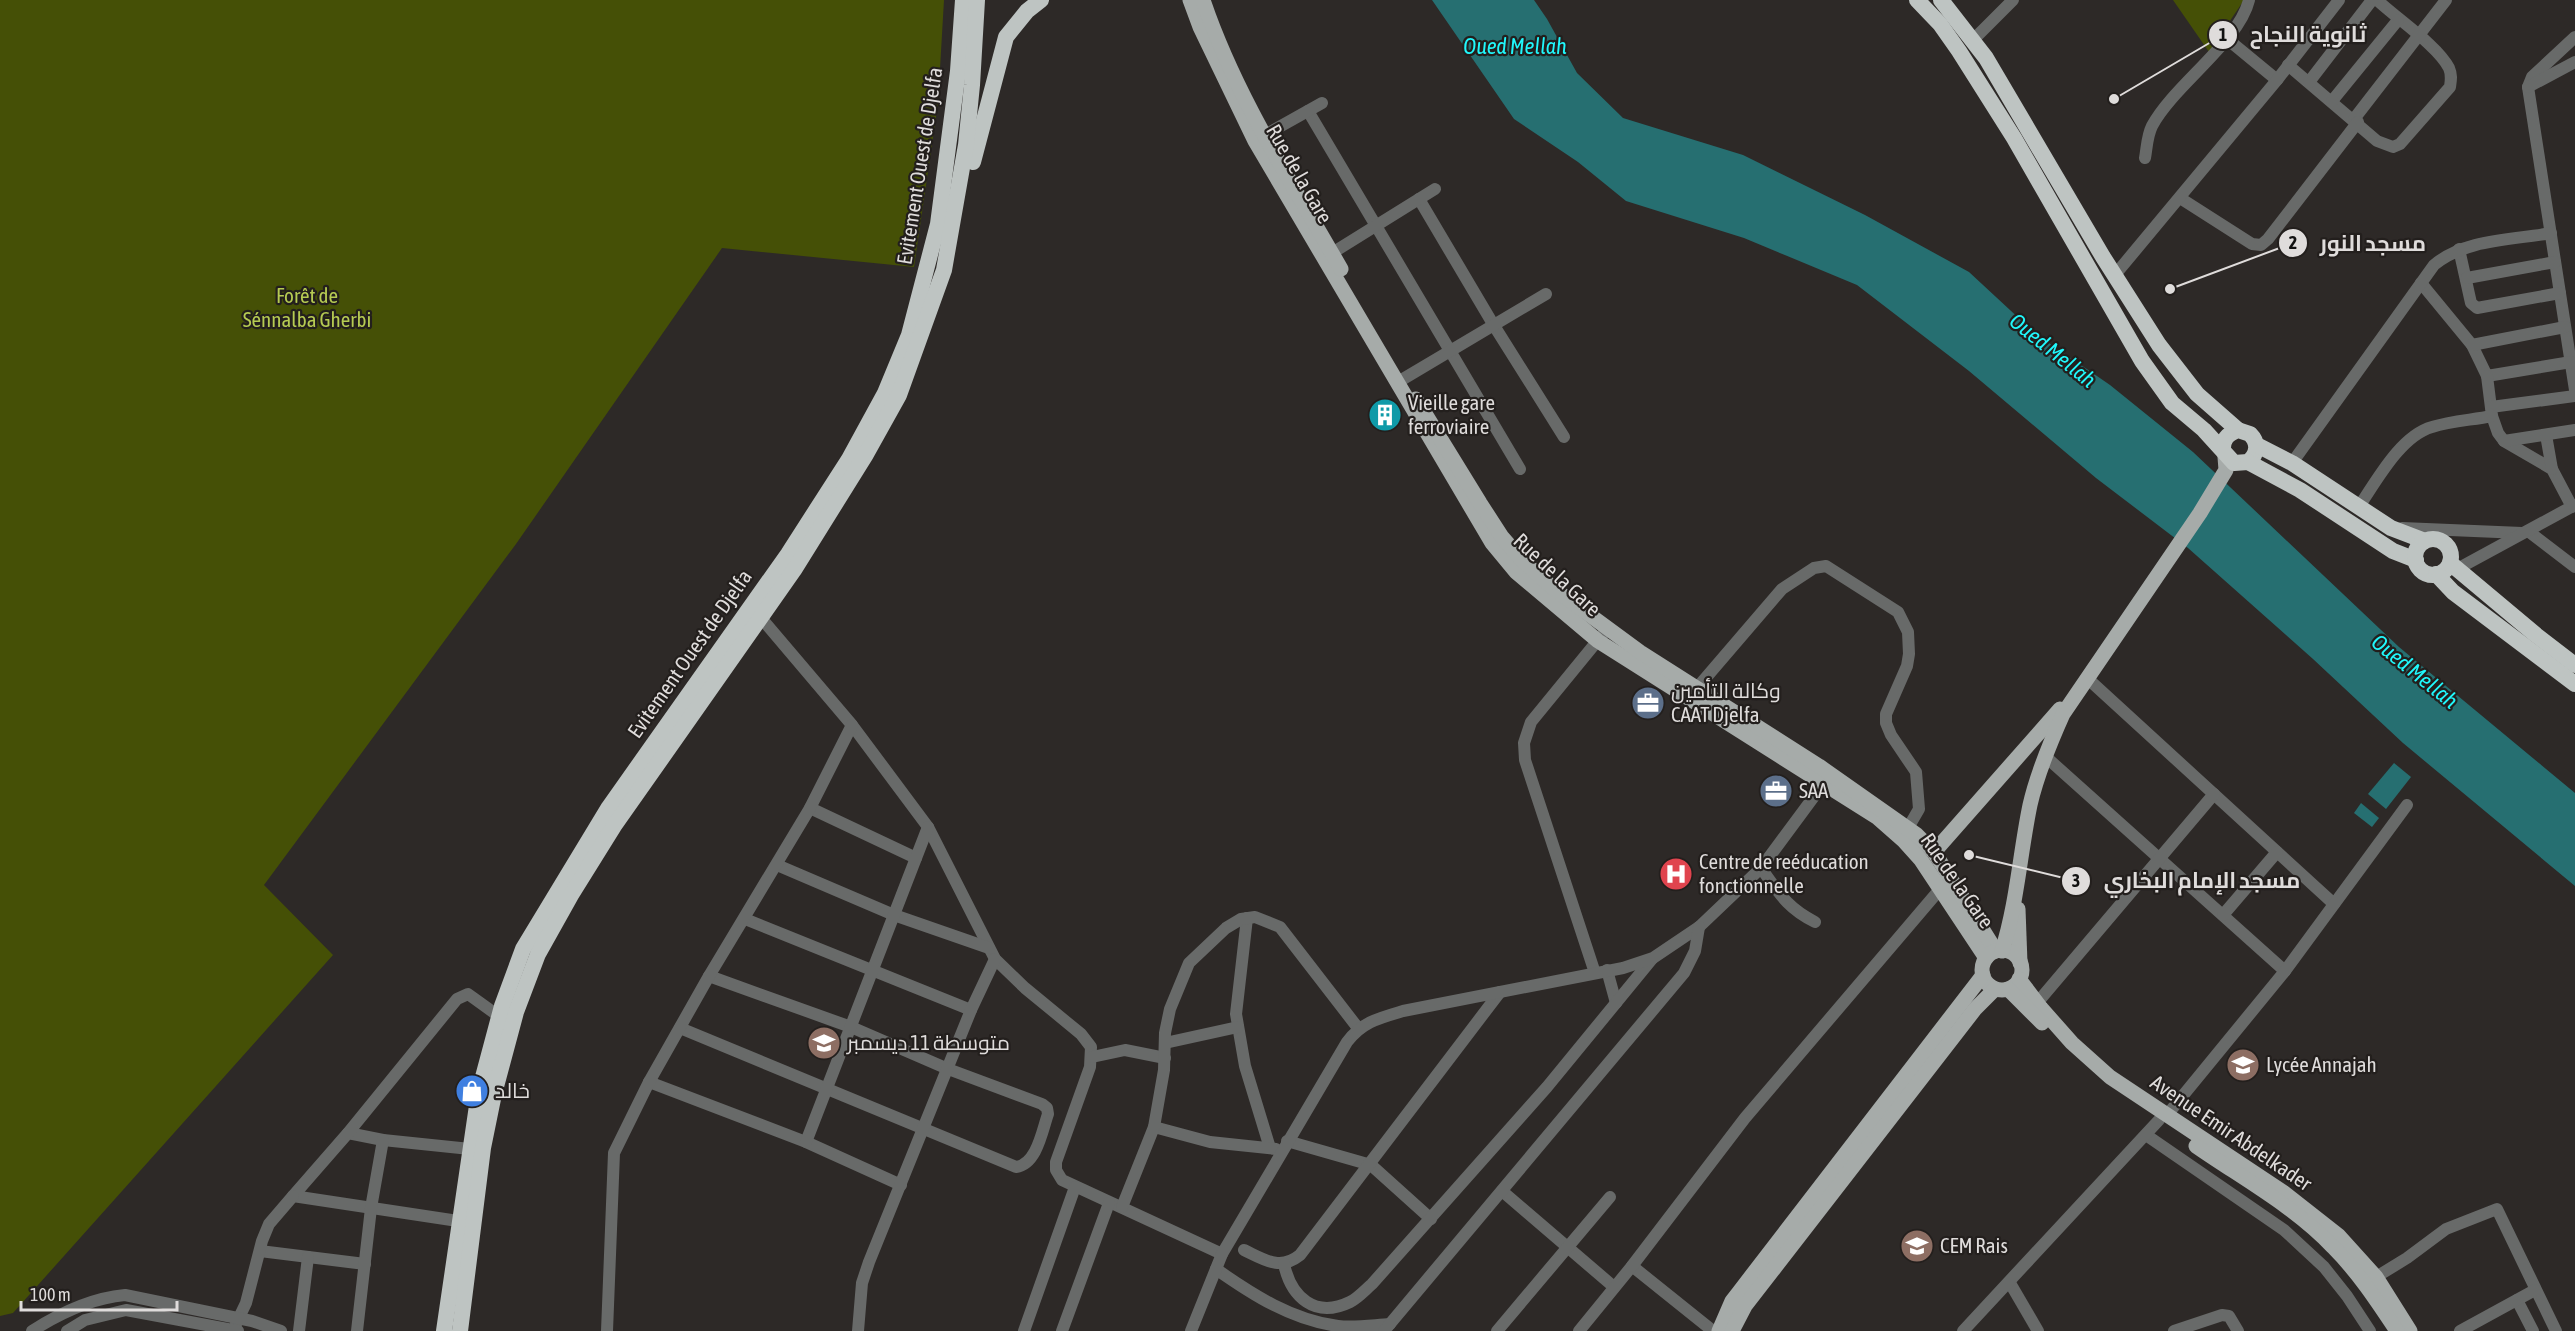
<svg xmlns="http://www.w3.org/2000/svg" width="2575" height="1331" viewBox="0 0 2575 1331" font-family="'Asap Condensed',Cairo,sans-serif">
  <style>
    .green { fill: #455006 }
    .water { fill: #266f71 }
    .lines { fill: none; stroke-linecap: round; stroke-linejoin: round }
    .minor { stroke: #686a69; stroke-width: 12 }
    .major { stroke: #a6aba9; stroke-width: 15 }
    .highway { stroke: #bec4c2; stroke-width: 16 }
    .labels { text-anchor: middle; stroke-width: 4.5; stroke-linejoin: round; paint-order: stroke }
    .street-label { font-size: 21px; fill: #dfdcdb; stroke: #231f1d }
    .park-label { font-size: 21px; fill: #b6cb52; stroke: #231f1d }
    .poi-label { font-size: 21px; fill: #dfdcdb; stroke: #231f1d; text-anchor: start }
    .water-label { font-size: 22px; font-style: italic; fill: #20f8fc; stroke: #231f1d }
    .leader { fill: none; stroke: #dfdcdb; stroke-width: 2 }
    .callout-dot { fill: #dfdcdb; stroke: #231f1d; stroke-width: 2 }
    .mark-label { font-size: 18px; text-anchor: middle; font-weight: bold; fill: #111 }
    .callout-label { font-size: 22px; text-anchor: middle; font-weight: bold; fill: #dfdcdb; stroke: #231f1d; stroke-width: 4.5; stroke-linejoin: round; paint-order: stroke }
  </style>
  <rect width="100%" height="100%" fill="#2d2927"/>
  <!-- green -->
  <g class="green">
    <polygon points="0,0 944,0 938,103 914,267 722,248 516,544 264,885 333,955 13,1313 0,1316"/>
    <polygon points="2173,0 2244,0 2209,52"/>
  </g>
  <!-- water -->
  <g class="water">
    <polygon points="1432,0 1534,0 1547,19 1577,73 1623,118 1743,155 1865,215 1969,272 2036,334 2110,385 2193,452 2399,647 2575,793 2575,886 2403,743 2313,659 2188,548 2096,478 1969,371 1857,285 1744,238 1626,201 1578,162 1514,119"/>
    <polygon points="2394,763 2411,777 2386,809 2368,794"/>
    <polygon points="2361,803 2379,818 2372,827 2354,813"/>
  </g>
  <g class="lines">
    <!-- minor -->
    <g class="minor">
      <polyline points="2575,37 2532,77 2528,87 2575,390"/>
      <polyline points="2226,38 2277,80"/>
      <polyline points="1973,40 2013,0"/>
      <path d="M2288,65L2377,141L2393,147L2400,144L2450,87C2451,80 2452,75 2449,68C2438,46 2396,18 2377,0"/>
      <polyline points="2309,82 2372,0"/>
      <polyline points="2528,87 2575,62"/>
      <polyline points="2332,101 2398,20"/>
      <polyline points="1308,111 1520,469"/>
      <polyline points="2354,119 2446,0"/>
      <polyline points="1265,135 1322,103"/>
      <path d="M2145,158C2147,147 2147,136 2152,126C2173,86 2239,42 2249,0"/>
      <polyline points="2180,198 2252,244 2261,245 2268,239 2358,122"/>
      <polyline points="1419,199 1493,324 1564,437"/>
      <polyline points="2459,249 2471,303 2477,308 2560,293"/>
      <polyline points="1332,253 1435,189"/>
      <polyline points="2114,276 2277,80 2339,0"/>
      <polyline points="2467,278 2555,262"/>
      <polyline points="2421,283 2472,345 2487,376 2571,362"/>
      <polyline points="2472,345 2565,327"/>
      <polyline points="2487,376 2492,416 2498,433 2504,441 2552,469 2572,507"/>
      <polyline points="1403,379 1546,294"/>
      <polyline points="2491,407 2575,396"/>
      <polyline points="2546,435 2552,469"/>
      <polyline points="2504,441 2575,430"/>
      <path d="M2292,463L2434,265C2465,239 2512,240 2551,233"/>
      <path d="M2358,508C2376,482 2400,436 2432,427C2451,421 2472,420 2492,416"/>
      <polyline points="2402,528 2522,533"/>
      <polyline points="2528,531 2575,567"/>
      <polyline points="2459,568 2575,505"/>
      <polyline points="756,612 852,725 928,827 995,959 1025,988 1081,1034 1091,1047 1090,1067 1056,1162 1056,1170 1062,1180 1222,1254"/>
      <polyline points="2087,678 2334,904"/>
      <polyline points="1697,688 1782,589 1814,568 1826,566 1898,612 1908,632 1909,654 1907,666 1886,714 1886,723 1891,735 1916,772 1919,809 1908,828"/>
      <polyline points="2046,757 2285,971"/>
      <polyline points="810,808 916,858"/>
      <polyline points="777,865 894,915 989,948"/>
      <path d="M1761,868C1779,893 1787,908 1815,922"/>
      <polyline points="2223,915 2277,852"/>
      <polyline points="1247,918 1236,1014 1245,1066 1270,1148"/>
      <polyline points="745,919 971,1010"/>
      <polyline points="1607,970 1616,1003"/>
      <polyline points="1595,973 1525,760 1524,743 1531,722 1603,634"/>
      <polyline points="2037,1003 2214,794"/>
      <path d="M680,1028L1016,1167C1037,1164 1042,1131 1048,1114L1047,1108L1042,1104L948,1069L851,1027L709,976"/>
      <polyline points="1165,1043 1238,1027"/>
      <polyline points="1092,1057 1125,1050 1165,1058"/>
      <polyline points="649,1082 806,1142 901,1185"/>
      <polyline points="2167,1115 2285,971 2407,805"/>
      <polyline points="1154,1127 1210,1142 1276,1149"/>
      <polyline points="348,1133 383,1140 470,1149"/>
      <polyline points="2146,1135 2284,1230 2324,1267 2347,1296 2370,1331"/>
      <polyline points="1287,1141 1371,1165 1431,1219"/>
      <polyline points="806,1142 928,827"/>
      <polyline points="1502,1191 1614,1287"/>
      <polyline points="1122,1207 1154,1127 1164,1070 1165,1033 1170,1009 1189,963 1226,928 1241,919 1255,917 1280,927 1358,1028"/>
      <polyline points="458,1221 293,1196 348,1133 457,999 468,994 500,1017"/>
      <path d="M1244,1250C1265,1260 1280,1271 1300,1255L1500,992"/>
      <polyline points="260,1251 365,1264"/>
      <path d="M1284,1264C1291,1297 1315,1319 1350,1302C1358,1298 1365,1290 1372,1284L1547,1087L1652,959"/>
      <polyline points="1632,1266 1713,1331"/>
      <path d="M1216,1269C1253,1295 1292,1320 1338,1326C1355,1328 1373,1325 1390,1324"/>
      <polyline points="2376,1277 2407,1258 2446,1229 2497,1209 2556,1331"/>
      <polyline points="2010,1283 2038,1331"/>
      <polyline points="2517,1300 2533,1331"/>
      <polyline points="236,1324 246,1303 262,1241 269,1224 293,1196"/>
      <path d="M32,1331C60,1313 92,1298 125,1295L252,1321L281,1331"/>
      <polyline points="67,1331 85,1320 126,1310 238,1331"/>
      <polyline points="299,1331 308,1257"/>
      <polyline points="357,1331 371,1208 383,1140"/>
      <polyline points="607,1331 614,1153 649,1082 709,976 810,808 852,725"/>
      <polyline points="858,1331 862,1283 869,1262 971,1010 995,959"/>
      <polyline points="1024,1331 1075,1187"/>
      <polyline points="1062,1331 1109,1203"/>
      <path d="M1191,1331L1222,1254L1347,1042C1362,1022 1379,1018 1403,1011L1623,968L1653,958L1699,927L1761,868L1824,783"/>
      <polyline points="1384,1331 1684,973 1695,951 1699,927"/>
      <polyline points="1497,1331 1610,1197"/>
      <polyline points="1579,1331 1632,1266 1745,1118 1941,888"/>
      <polyline points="1963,1331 2159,1120"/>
      <polyline points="2174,1331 2222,1315 2229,1316 2238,1331"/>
      <polyline points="2460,1331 2535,1290"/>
    </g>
    <!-- major -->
    <g class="major">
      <polyline points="1190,0 1200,27 1255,141 1492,543 1516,572 1598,641 1878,818 1903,840 1921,860 1986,958"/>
      <path d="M1203,0C1235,95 1292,183 1341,269"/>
      <polyline points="1416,399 1480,503 1502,537 1523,561 1553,588 1640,652 1819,766 1917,835 1934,852 1996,951"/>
      <polyline points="1934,852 2060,709"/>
      <polyline points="2018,909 2020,963"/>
      <circle cx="2002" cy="970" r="20"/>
      <path d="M2002,951C2017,904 2020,853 2030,805C2037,774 2050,743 2063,714L2200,513L2226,470L2225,457"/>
      <polyline points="2019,979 2041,1008 2072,1043 2110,1077 2283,1192 2339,1236 2376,1277 2410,1331"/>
      <polyline points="2008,989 2042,1023"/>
      <path d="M2196,1146C2242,1178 2294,1206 2333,1247C2358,1272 2377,1301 2397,1331"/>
      <polyline points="1719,1331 1732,1301 1739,1292 1983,975"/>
      <polyline points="1732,1331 1745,1306 1975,1009 1995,989"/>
    </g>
    <!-- highway -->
    <g class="highway">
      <path d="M1917,0L1940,24L1959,51L2014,138L2142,361L2172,403L2204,430L2234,463L2248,462C2258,454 2259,443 2250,434L2238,430C2227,434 2222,440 2223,451"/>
      <polyline points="1941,0 1986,58 2103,257 2159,345 2197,394 2238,430"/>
      <polyline points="973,162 1006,37 1027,11 1041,0"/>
      <polyline points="2257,445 2292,463 2391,528 2425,541"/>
      <polyline points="2248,462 2300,490 2393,551 2416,560"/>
      <circle cx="2433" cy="557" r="18"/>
      <polyline points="2450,563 2536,635 2575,665"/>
      <polyline points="2436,574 2453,592 2575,684"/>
      <polyline points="444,1331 479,1092 502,1006 523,949 609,807 788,554 849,459 885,393 909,335 938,224 958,71 963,0"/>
      <polyline points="460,1331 483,1148 494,1094 516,1012 538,954 571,895 614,826 794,570 865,456 899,395 944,270 966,145 972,85 977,0"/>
    </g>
  </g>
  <!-- icons -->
  <defs>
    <symbol id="building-disc" viewBox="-11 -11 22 22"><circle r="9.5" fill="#0f9aa8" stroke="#231f1d"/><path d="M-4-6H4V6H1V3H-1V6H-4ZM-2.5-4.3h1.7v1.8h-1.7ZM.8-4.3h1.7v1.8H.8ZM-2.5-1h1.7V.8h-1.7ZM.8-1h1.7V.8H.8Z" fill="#fff"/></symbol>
    <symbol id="office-disc" viewBox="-11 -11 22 22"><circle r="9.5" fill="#5c6f8a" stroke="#231f1d"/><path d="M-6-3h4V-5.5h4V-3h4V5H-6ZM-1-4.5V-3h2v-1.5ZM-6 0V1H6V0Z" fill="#fff"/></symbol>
    <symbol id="hospital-disc" viewBox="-11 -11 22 22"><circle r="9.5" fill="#e0444e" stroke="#231f1d"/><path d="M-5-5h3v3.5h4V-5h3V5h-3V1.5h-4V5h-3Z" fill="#fff"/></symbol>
    <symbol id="school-disc" viewBox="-11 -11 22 22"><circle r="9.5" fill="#8d6e63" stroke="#231f1d"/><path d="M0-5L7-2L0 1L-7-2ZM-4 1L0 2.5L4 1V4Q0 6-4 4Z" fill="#fff"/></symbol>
    <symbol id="shop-disc" viewBox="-11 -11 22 22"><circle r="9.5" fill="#3f7fe0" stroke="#231f1d"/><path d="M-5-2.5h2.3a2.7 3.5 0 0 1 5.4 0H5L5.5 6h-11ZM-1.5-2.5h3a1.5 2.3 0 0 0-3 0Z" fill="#fff"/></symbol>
  </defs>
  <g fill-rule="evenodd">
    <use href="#building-disc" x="1366" y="396" width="38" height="38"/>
    <use href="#office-disc" x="1629" y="684" width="38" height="38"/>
    <use href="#office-disc" x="1757" y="772" width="38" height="38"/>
    <use href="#hospital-disc" x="1657" y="855" width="38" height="38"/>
    <use href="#school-disc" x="805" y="1024" width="38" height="38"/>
    <use href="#school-disc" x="2224" y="1046" width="38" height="38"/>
    <use href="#shop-disc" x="453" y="1072" width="38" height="38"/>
    <use href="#school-disc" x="1898" y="1227" width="38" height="38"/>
  </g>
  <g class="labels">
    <!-- street labels -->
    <g class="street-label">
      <text transform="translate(920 166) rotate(-81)" y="7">Evitement Ouest de Djelfa</text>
      <text transform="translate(1299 174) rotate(60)" y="7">Rue de la Gare</text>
      <text transform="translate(1557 575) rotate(43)" y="7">Rue de la Gare</text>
      <text transform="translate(690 654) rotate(-55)" y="7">Evitement Ouest de Djelfa</text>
      <text transform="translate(1957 881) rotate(55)" y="7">Rue de la Gare</text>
      <text transform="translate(2231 1133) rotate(34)" y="7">Avenue Emir Abdelkader</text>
    </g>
    <!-- park labels -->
    <g class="park-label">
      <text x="307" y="303">Forêt de<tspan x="307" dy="24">Sénnalba Gherbi</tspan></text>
    </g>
    <!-- poi labels -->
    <g class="poi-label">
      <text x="1408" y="410">Vieille gare<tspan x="1408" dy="24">ferroviaire</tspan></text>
      <text x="1671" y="698">وكالة التأمين<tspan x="1671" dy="24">CAAT Djelfa</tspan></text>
      <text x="1799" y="798">SAA</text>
      <text x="1699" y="869">Centre de reéducation<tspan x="1699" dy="24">fonctionnelle</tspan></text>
      <text x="847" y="1050">متوسطة 11 ديسمبر</text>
      <text x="2266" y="1072">Lycée Annajah</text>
      <text x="495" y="1098">خالد</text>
      <text x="1940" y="1253">CEM Rais</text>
    </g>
    <!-- water labels -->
    <g class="water-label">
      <text x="1515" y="54">Oued Mellah</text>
      <text transform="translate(2053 350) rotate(39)" y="8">Oued Mellah</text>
      <text transform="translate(2415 671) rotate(39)" y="8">Oued Mellah</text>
    </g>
  </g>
  <!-- callouts -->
  <path class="leader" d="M2114 99L2223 35M2170 289L2293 243M1969 855L2076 881"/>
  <g class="callout-dot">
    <circle cx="2114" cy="99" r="6"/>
    <circle cx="2170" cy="289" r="6"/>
    <circle cx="1969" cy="855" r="6"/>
    <circle cx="2223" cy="35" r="15"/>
    <circle cx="2293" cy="243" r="15"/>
    <circle cx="2076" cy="881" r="15"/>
  </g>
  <g class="mark-label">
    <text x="2223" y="41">1</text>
    <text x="2293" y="249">2</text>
    <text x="2076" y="887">3</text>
  </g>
  <g class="callout-label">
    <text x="2308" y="42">ثانوية النجاح</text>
    <text x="2373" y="251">مسجد النور</text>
    <text x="2202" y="888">مسجد الإمام البخاري</text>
  </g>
  <!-- scale -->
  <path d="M21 1301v9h156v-9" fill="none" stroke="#dfdcdb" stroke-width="3"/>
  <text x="30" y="1301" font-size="18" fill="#dfdcdb" stroke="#231f1d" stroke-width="4.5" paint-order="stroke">100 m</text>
</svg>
